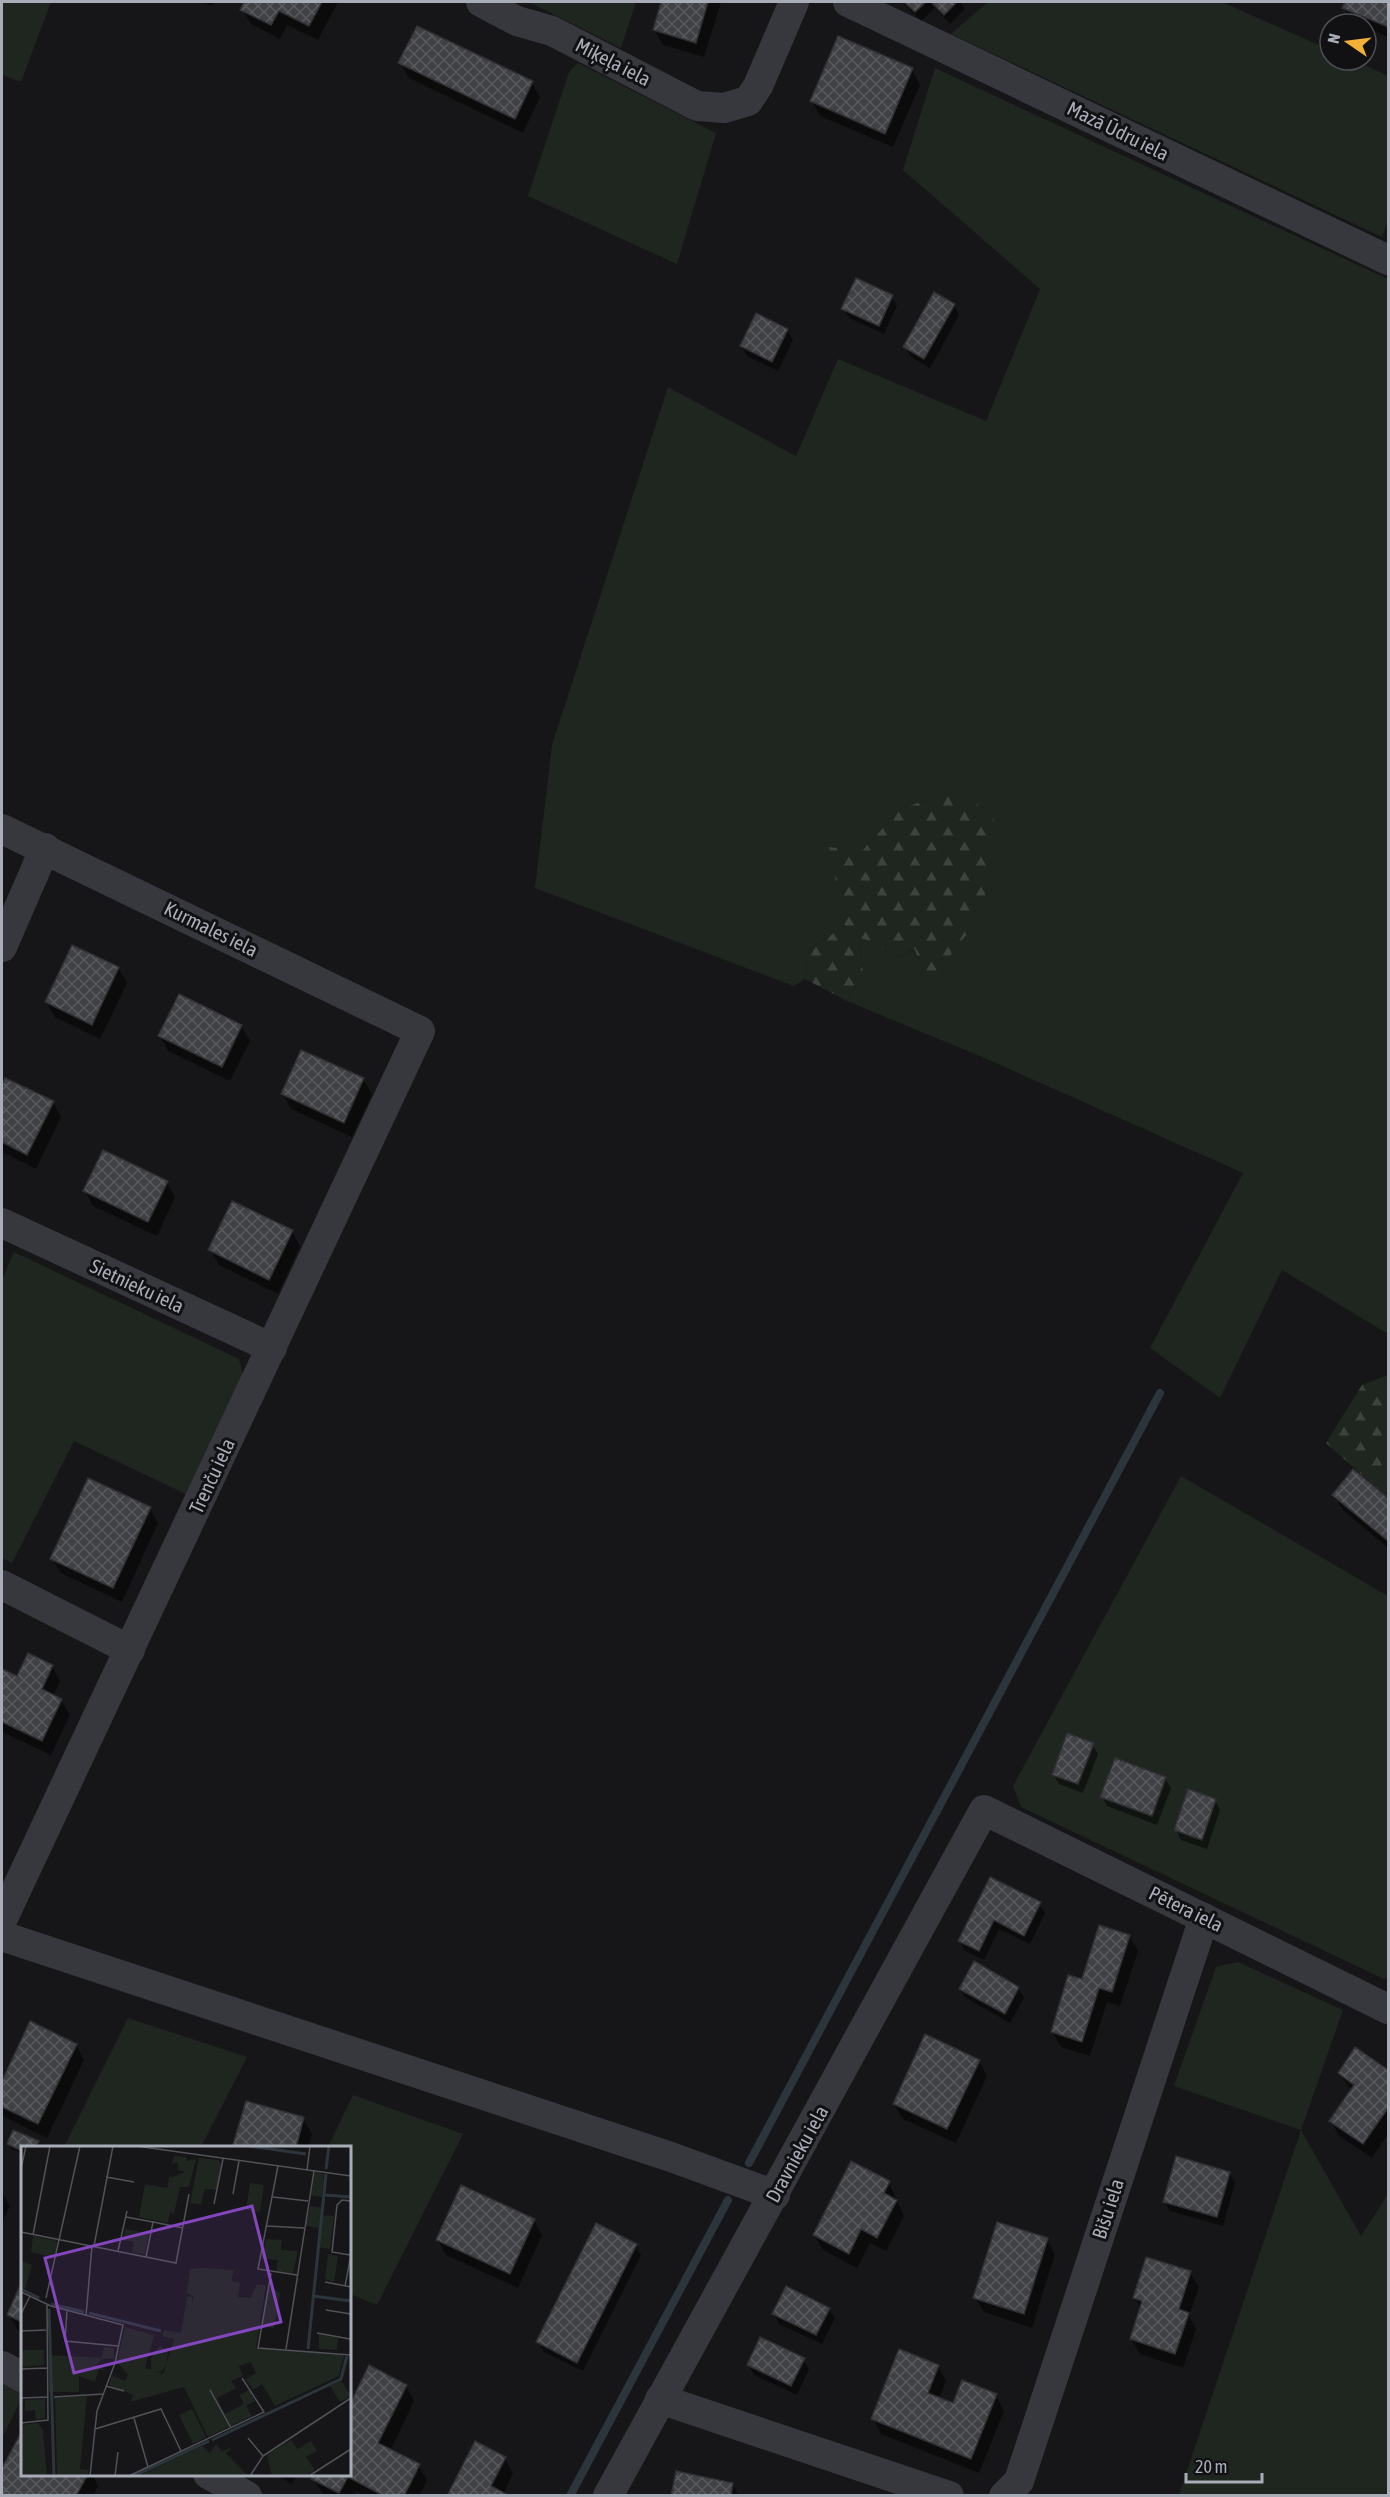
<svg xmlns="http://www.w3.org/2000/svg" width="1390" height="2497" viewBox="0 0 1390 2497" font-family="'Asap Condensed',sans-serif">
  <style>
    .grass { fill: #1e261f }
    .forest { fill: url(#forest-firs) }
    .shadow { fill: #0007 }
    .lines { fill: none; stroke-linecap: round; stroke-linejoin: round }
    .stream { stroke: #2c353c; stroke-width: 8 }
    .building { fill: url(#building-cross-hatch); stroke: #303034; stroke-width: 1.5 }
    .street { stroke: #37383d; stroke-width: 30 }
    .labels { text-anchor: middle; stroke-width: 6; stroke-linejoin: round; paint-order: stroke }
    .street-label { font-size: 20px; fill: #a8adb8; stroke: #111113 }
    .inset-river { fill: none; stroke: #2c353c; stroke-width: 3 }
    .inset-road { fill: none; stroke: #505258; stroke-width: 1.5 }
    .view { fill: #8446be; fill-opacity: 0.15; stroke: #8446be; stroke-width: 3 }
    .inset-edge { fill: none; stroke: #a8adb8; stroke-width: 3 }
  </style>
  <defs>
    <pattern id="forest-firs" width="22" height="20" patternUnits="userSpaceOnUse" patternTransform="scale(1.5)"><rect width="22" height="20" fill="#1e261f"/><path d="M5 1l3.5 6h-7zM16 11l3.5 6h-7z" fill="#3c433d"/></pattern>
    <pattern id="building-cross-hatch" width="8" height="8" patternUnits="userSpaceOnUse" patternTransform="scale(1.5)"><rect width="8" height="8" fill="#404145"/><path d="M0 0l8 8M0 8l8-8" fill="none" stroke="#595a5e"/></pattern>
  </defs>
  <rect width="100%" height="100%" fill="#161618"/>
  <!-- grass -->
  <g class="grass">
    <polygon points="2,2 51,2 21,82 2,75"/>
    <polygon points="529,2 636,2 621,48"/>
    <polygon points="988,2 1222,2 1330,50 1330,60 1353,60 1388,76 1388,221 1382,237 951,34"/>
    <polygon points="578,63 716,133 677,264 528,196 569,72"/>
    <polygon points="935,68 1388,279 1388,1334 1282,1270 1220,1398 1150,1348 1243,1173 982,1057 847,1001 863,973 860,938 877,943 893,958 916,949 925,983 942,979 953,949 972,929 994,814 953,791 900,809 862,851 845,926 809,949 805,979 794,986 535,888 552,745 668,387 796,456 838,359 986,421 1040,289 903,170"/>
    <polygon points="14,1252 239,1359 243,1375 188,1495 74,1441 12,1563 2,1558 2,1280"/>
    <polygon points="1181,1476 1388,1596 1388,1977 1384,1979 1021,1807 1013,1786"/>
    <polygon points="1238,1962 1343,2010 1301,2130 1361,2236 1388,2194 1388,2495 1179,2495 1301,2130 1174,2086 1216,1967"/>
    <polygon points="128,2018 247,2057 201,2147 64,2147"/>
    <polygon points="353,2095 463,2134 377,2305 350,2294 350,2148 328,2147"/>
    <polygon points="2,2375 22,2387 22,2398 2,2438"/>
  </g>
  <!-- forest -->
  <g class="forest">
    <polygon points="953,791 994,814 990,875 983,902 972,929 953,950 942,979 925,983 915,949 893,958 877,943 860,938 863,973 847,1001 805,979 809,949 845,926 829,847 862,851 900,809"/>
    <polygon points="1388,1375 1388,1498 1326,1443 1362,1385"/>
  </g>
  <!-- shadow -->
  <g class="shadow">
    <polygon points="202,2 215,2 212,6"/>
    <polygon points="246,2 338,2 318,40 287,25 280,39 251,24 242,9"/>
    <polygon points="663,2 721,2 704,57 663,45 654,30"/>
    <polygon points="902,2 960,2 965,9 950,24 935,8 921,21"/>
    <polygon points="1346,2 1388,2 1388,37 1366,28 1366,24 1352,23 1344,8"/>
    <polygon points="400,63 532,83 540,97 523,133 409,78"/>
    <polygon points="912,70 920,85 893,147 820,116 812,101"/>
    <polygon points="892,297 897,306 884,334 849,318 843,308"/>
    <polygon points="954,305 959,315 930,368 911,357 905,347"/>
    <polygon points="787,330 793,340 778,371 747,356 741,346"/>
    <polygon points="73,947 118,968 127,983 100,1039 55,1017 46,1002"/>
    <polygon points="241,1026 250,1041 230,1081 168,1051 160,1036"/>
    <polygon points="363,1079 372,1094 352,1137 291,1109 283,1094"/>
    <polygon points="6,1080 53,1102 61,1117 36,1169 2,1152 2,1089"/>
    <polygon points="167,1182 175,1197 157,1236 93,1206 85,1191"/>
    <polygon points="292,1232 300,1246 278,1294 219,1265 210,1250"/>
    <polygon points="1354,1471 1388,1500 1388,1548 1343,1510 1334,1495"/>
    <polygon points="150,1509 158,1523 122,1602 61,1573 52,1559"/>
    <polygon points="52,1666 60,1681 53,1696 61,1700 70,1715 51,1755 2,1732 2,1671 17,1678"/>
    <polygon points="1092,1744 1098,1754 1083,1793 1059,1784 1053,1774"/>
    <polygon points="1165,1778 1171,1788 1157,1825 1107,1806 1102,1796"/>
    <polygon points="1215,1800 1220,1810 1207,1849 1181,1840 1176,1830"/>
    <polygon points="990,1879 1039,1904 1045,1913 1030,1944 999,1929 984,1960 965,1951 960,1941"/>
    <polygon points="1129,1936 1138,1951 1120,2006 1107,2002 1090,2056 1061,2047 1052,2032 1083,1981"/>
    <polygon points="1018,1988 1024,1998 1010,2023 966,1998 960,1989"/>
    <polygon points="30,2023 76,2045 84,2060 47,2138 2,2116 2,2085"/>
    <polygon points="1355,2049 1388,2072 1388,2134 1372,2158 1339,2136 1331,2121 1352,2091 1339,2073"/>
    <polygon points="979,2061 987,2076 956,2143 903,2119 894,2104"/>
    <polygon points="303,2119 312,2134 308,2148 234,2148"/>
    <polygon points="38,2142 40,2148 22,2148 22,2153 11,2149 9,2144"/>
    <polygon points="1229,2173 1235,2183 1223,2226 1170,2211 1164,2201"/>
    <polygon points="889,2183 904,2216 886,2251 870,2243 857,2268 823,2250 814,2235"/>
    <polygon points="2,2192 10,2206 2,2223"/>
    <polygon points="534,2220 542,2235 518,2288 446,2255 438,2240"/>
    <polygon points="1047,2239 1055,2254 1032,2328 984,2312 975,2298"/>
    <polygon points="636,2245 641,2255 583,2371 544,2352 538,2342"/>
    <polygon points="1190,2273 1199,2287 1189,2316 1196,2329 1183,2368 1140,2354 1131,2339 1141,2309 1135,2298"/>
    <polygon points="22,2285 22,2332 17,2329 9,2314"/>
    <polygon points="829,2309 835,2318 822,2344 779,2324 774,2314"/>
    <polygon points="803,2360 809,2369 797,2395 754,2375 749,2365"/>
    <polygon points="938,2366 946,2381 939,2399 954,2405 996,2396 1004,2411 979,2473 881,2434 873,2419"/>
    <polygon points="369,2368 406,2386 414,2401 390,2451 418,2465 427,2480 419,2496 365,2496 356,2491 354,2496 324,2496 313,2479 350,2474 350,2407"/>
    <polygon points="22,2434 22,2474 92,2474 98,2486 93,2496 2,2496 2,2471"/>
    <polygon points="505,2459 513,2473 503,2494 449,2496"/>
    <polygon points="275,2474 297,2474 292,2484"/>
    <polygon points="733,2485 739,2496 673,2496"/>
  </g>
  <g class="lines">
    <!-- stream -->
    <g class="stream">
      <polyline points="749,2163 1160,1393"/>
      <polyline points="570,2496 728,2200"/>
    </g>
  </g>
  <!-- building -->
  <g class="building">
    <polygon points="244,2 322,2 309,26 279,11 271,25 240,10"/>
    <polygon points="661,2 708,2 696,43 653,30"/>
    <polygon points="904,2 926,2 915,12"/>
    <polygon points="931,2 957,2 944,15"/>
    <polygon points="1345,2 1388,2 1388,27 1342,8"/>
    <polygon points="417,26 533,81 515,119 398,63"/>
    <polygon points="838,36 913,68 885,134 810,101"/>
    <polygon points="856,278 893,295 879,326 841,309"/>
    <polygon points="934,292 955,304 924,359 903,347"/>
    <polygon points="756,313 788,329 772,362 740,346"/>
    <polygon points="72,945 119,967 92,1025 45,1002"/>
    <polygon points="179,994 242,1025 222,1067 158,1036"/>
    <polygon points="301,1050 364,1078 344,1123 281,1094"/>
    <polygon points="5,1078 54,1101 27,1155 2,1142 2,1085"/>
    <polygon points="103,1150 168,1181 148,1222 83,1191"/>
    <polygon points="232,1201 293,1230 269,1280 208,1250"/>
    <polygon points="1353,1469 1388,1498 1388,1541 1332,1495"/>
    <polygon points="88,1478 151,1507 113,1588 50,1559"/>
    <polygon points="28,1653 53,1665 42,1689 62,1699 42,1741 2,1722 2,1669 17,1676"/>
    <polygon points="1067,1733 1094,1743 1078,1784 1052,1775"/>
    <polygon points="1115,1758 1166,1777 1152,1816 1100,1797"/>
    <polygon points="1188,1789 1216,1799 1202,1840 1174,1830"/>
    <polygon points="990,1877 1041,1902 1024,1936 994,1920 979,1951 958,1941"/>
    <polygon points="1099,1925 1130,1935 1112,1992 1099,1988 1082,2042 1051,2032 1068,1975 1082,1979"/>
    <polygon points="974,1961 1019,1987 1005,2014 959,1989"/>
    <polygon points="30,2021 77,2044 38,2124 2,2107 2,2081"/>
    <polygon points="925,2034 980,2060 947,2129 893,2104"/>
    <polygon points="1355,2047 1388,2070 1388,2108 1363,2144 1329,2121 1354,2085 1338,2073"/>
    <polygon points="246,2101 304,2117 296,2148 232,2148"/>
    <polygon points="13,2130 39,2141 36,2148 22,2148 22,2151 7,2144"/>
    <polygon points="1176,2156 1230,2172 1217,2217 1163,2202"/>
    <polygon points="851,2161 890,2181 884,2193 897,2200 877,2238 861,2229 849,2254 813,2235"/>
    <polygon points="461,2185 535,2219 510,2274 436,2240"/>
    <polygon points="997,2222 1048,2238 1024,2314 973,2298"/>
    <polygon points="596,2223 637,2244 577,2363 536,2342"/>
    <polygon points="1146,2257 1191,2271 1179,2309 1189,2313 1175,2354 1130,2339 1142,2301 1133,2298"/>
    <polygon points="22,2281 22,2322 7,2315"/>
    <polygon points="786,2286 830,2308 816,2335 772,2314"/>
    <polygon points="760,2337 805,2358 791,2386 747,2365"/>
    <polygon points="899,2349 939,2365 928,2393 953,2403 962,2380 997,2394 971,2459 871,2419"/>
    <polygon points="369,2365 407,2385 378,2443 420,2464 404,2496 384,2496 348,2477 339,2493 311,2479 314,2474 350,2474 350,2404"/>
    <polygon points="22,2431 22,2474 88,2474 76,2496 2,2496 2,2468"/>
    <polygon points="475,2441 506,2457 491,2486 510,2496 447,2496"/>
    <polygon points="676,2471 733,2483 731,2496 671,2496"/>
  </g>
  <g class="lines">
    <!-- street -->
    <g class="street">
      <polyline points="481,2 517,21 552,31 697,106 724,108 748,101 758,86 794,2"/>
      <polyline points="848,2 1388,260"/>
      <polyline points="2,829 420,1031 2,1920"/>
      <polyline points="2,947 45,848"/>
      <polyline points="2,1223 272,1348"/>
      <polyline points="2,1585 130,1650"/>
      <polyline points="2,1936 671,2157 775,2195"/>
      <polyline points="2,2366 22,2377"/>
      <polyline points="660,2399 949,2496"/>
      <polyline points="208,2474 247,2496"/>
      <polyline points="608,2496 984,1810 1388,2009"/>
      <polyline points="1004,2496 1019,2481 1204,1918"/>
    </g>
  </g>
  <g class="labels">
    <!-- street labels -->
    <g class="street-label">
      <text transform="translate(613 62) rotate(27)" y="7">Miķeļa iela</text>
      <text transform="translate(1118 131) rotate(26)" y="7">Mazā Ūdru iela</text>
      <text transform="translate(211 929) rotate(26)" y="7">Kurmales iela</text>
      <text transform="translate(137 1286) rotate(25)" y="7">Sietnieku iela</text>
      <text transform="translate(212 1476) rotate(-65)" y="7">Trenču iela</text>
      <text transform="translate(1186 1909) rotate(26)" y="7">Pētera iela</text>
      <text transform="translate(797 2154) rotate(-61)" y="7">Dravnieku iela</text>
      <text transform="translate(1108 2209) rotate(-72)" y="7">Bišu iela</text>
    </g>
  </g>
  <!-- overview -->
  <g transform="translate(21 2146)">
    <rect width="330" height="330" fill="#161618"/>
    <path d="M153,10L165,11L166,15L175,13L168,41H159L153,68L149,67L147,77L118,71L124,38L146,42L149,28L150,32L164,26L157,24V16L151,18ZM178,12L198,14L200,19L196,44L184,43L180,58L169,57ZM294,26L303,28L301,51L290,49ZM229,37L243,39L239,66L225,64ZM289,60L301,62L300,69L313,70L309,103L296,101L298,82L285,80ZM104,83L128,87L124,108L111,107L113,96L102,94ZM12,90L36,95L34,112L10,106ZM245,93L261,94L260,104L277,105L272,127L255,126L257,114L240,113ZM307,108L317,110L313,136L304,133ZM1,115L11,119L4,143L0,140ZM181,122L213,124L210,135L219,137L217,151L229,152L236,139H245L235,202L323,209L318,230L254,260L241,238L232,244L225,233L235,227L230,216L218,220L222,230L210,235L215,242L196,252L204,268L223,258L218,249L228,244L234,255L225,260L231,270L187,291L163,241L109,256L112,249L88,239L91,229L104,235L107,229L96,216L104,181L133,189L124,222L142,228L153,193L141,190L143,184L160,187L166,151H171L172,159V150L166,147L169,123ZM248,140L259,147L253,182L240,180ZM298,188L317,192L316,204L298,203ZM83,201L93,202V213L82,212L75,219L88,226L78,223L74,236L58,230V246H28L27,209L81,212ZM0,204H23V219L0,221ZM320,235L330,250L319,256L309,240ZM66,250L59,323L67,324V330H36L34,252ZM24,253V272L15,274L14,264L4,265V254ZM171,263L185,291L172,298L158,269ZM17,277L22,284L26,330H0V279ZM270,294L276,303L290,295L296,305L285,311L294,324L285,330H251L246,309ZM195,298L201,305L212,301L205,307L227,330H118L181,300L189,307Z" fill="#1e261f"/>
    <path d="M139,200L147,205L145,219L140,226L130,225V212Z" fill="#1e261f"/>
    <path class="inset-river" d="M228,0L285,8M305,23L308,0M304,49L330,51M0,143L18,152M292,150L330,155M30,158L63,166M28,163L33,330M68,167L140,185M287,203L305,28M191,294L320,233L326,210M113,330L188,295"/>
    <path class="inset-road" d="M115,0L330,30M257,20L237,123L276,129M0,23L5,0M286,24L289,0M85,31L113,36M212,48L218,15M252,51L287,55M193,58L202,13M105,71L132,76M246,80L283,82M0,86L155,117L168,48M12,89L29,0M73,100L92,0M97,105L106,65M329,109L311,106L316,59L321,54L330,55M125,111L132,76L162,82M250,127L237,202L330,209M304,136L330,141M324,140L330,109M0,146L30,160L102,179L94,217L76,265L69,330M25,152L59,0M305,164L330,168M46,165L44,195L97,200M0,168L9,150M65,170L71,100M0,185L25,184M296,187L329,193M265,203L293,25M0,223L26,222M85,240L103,245M189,244L210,282M33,251L82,248M0,252L27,251M113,272L127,321M0,277L27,274L26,159M74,283L140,263L160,305M227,292L242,310M242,310L330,252M94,330L97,306M108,330L243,266L221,232M229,330L242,310M288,330L330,303"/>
    <path class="view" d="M231,60L260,176L53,227L24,112Z"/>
    <rect width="330" height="330" class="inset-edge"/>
  </g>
  <!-- border -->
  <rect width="1390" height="2497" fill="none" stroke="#a8adb8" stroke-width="6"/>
  <!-- north arrow -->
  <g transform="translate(1348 42) rotate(284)"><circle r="28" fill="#111113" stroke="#4d4f55" stroke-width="1.5"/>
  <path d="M0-4.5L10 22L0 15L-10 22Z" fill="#f2b134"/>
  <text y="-9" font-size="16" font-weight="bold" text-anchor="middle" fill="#a8adb8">N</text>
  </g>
  <!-- scale -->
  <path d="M1186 2473v9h76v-9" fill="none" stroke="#a8adb8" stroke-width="3"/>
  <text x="1195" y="2473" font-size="18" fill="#a8adb8" stroke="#111113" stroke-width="4.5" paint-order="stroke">20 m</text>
</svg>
